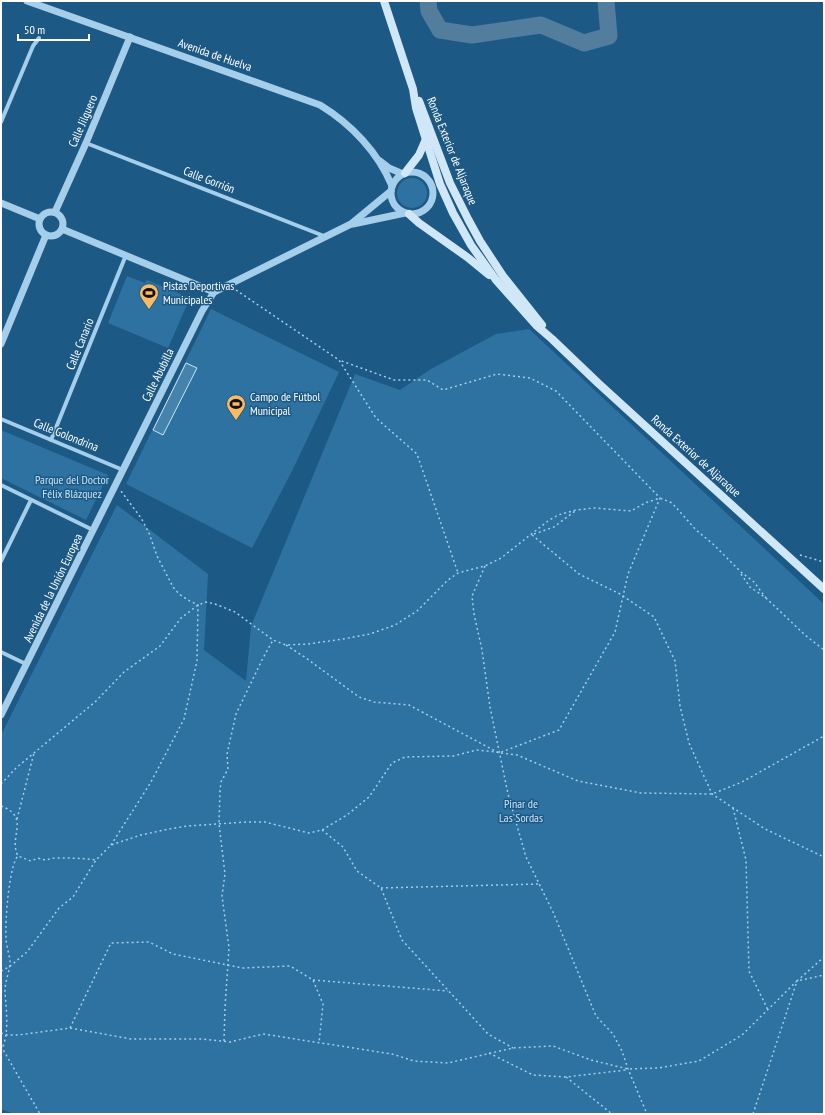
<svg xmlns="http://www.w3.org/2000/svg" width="825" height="1115" viewBox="0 0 825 1115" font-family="'PT Sans Narrow',sans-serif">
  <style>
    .green { fill: #2d72a1 }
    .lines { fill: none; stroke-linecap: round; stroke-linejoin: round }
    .river { stroke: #527d9c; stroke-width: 17 }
    .building { fill: #4583ad; stroke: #c9e5f8 }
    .path { stroke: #a4ceea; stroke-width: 1.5; stroke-dasharray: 2 3; stroke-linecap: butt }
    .minor { stroke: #a4ceea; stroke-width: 4 }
    .tertiary { stroke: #a4ceea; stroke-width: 7 }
    .secondary { stroke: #d0e7f8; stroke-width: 8 }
    .labels { text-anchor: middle; stroke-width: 3; stroke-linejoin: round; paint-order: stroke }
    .street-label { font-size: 12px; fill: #fff; stroke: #1d5985 }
    .poi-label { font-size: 12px; fill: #fff; stroke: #1d5985; text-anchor: start }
    .park-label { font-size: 12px; fill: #c9e5f8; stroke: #1d5985 }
  </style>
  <rect width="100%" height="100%" fill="#1d5985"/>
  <!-- green -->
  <g class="green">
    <circle cx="412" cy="193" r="15"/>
    <polygon points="127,276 145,283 147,280 190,298 168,348 108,323"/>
    <polygon points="211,309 339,372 292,471 252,548 126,484"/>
    <polygon points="529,329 824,604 824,1114 14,1114 1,1109 1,735 117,505 208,574 204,650 246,681 251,626 355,374 400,390 431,369 496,334"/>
    <polygon points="1,430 108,475 86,520 1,478"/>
  </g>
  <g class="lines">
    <!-- river -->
    <polyline class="river" points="428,1 429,11 440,30 472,35 541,25 584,43 609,36 606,1"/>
  </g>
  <!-- building -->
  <polygon class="building" points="186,363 197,368 163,435 153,430"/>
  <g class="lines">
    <!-- path -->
    <g class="path">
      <polyline points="236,290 339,360 376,418 417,454 458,573"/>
      <polyline points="534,534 554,527 575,511"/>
      <polyline points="532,535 579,574 620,594 654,617 675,661 680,706 689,743 712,794 765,829 824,857"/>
      <polyline points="800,555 824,562"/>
      <polyline points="485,566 472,596 474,614 482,650 490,707 508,794 526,857 553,912 596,1016 613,1034 622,1051 628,1069 647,1114"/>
      <polyline points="741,574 750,587 766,598 805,635 824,650"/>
      <polyline points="286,645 306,658 359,697 374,702 409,705 499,753 559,730 615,632 628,574 660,498 556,391 530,378 497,374 443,390 427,380 394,380 339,360"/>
      <polyline points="501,753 517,755 578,781 641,793 712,794 742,782 824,736"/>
      <polyline points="1,784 16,768 95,702 124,672 160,646 181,618 198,605 206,602 215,604 235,612 273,640 286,645 308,644 343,639 370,634 395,625 417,611 448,580 458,573 485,566 501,558 548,521 558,515 576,510 594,508 631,511 645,503 660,498 672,503 696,530 713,544 741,572 754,582 766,598"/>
      <path d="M1,806C31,817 8,837 18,856L31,861L38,858C47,862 48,858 57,858C70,858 83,858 96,860"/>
      <polyline points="733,808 746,860 749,971 768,1010"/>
      <polyline points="17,819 34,753"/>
      <polyline points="322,830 343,847 357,871 381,888 402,940 488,1034 513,1048"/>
      <polyline points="111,845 151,782 184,719 197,661 198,605 188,600 179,594 173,587 157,556 149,533 141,518 121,491"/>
      <polyline points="381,888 539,884"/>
      <polyline points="1,971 9,967 27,952 59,908 73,897 96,860 111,845 141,835 169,829 188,826 246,822 265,822 309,833 322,830 347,815 369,797 392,763 405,757 453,756 477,750 497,752"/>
      <polyline points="313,980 448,991"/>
      <polyline points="70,1028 111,943 149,942 173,954 242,968 290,966 313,980 323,1004 319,1043"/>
      <polyline points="1,1033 7,1035 18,1035 70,1028 131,1039 202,1039 230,1042 263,1034 392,1054 414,1061 448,1063 513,1048 553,1046 591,1060 628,1069 658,1068 699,1061 742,1035 797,981 824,975"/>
      <polyline points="224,1041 225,1007 229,948 222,896 225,874 219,824 220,791 221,782 228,769 227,754 236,714 262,660 273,640"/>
      <polyline points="1,1046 40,1114"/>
      <path d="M1,1051C10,1033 6,1010 5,991C5,981 10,971 10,961C9,953 6,945 6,937C5,922 9,865 18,856"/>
      <polyline points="489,1053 533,1075 566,1077 626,1070"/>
      <polyline points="566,1077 612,1114"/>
      <polyline points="753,1114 797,981 824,957"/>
    </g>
    <!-- minor -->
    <g class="minor">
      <polyline points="1,122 33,46 39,38"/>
      <polyline points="86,143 324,236"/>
      <polyline points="1,419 123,470"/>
      <polyline points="51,440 126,255"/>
      <polyline points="1,485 93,530"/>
      <polyline points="1,561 31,500"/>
      <polyline points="1,652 26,664"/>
    </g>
    <!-- tertiary -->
    <g class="tertiary">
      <path d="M27,1L320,105C351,124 378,152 392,186"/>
      <polyline points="380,161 389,168 403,174"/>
      <circle cx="412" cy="193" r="21"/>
      <polyline points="1,203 40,219"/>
      <circle cx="51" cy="224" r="12"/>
      <polyline points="55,212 86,143 130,37"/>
      <polyline points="353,224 405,213"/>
      <polyline points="62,229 214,292 351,224 391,191"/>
      <polyline points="1,344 46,235"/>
      <polyline points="1,715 202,311 214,292"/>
    </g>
    <!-- secondary -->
    <g class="secondary">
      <polyline points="384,1 413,89 416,108 440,184 453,213 471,245 496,280 537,326 552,339 598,383 824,589"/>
      <polyline points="419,101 450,183 468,219 480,241 503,276 542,325"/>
      <polyline points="405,173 419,155 426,139"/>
      <polyline points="409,214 419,223 467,257 489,275"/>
    </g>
  </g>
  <!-- icons -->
  <defs>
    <symbol id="stadium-pin" viewBox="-11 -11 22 30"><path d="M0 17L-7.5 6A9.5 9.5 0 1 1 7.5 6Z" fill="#fab963" stroke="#1d5985"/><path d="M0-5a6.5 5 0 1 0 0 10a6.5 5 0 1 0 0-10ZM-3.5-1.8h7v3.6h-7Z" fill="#111"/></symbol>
  </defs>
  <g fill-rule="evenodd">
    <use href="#stadium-pin" x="138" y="282" width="22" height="30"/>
    <use href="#stadium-pin" x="225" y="393" width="22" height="30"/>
  </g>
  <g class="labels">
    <!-- street labels -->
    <g class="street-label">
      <text transform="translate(215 55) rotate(19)" y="4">Avenida de Huelva</text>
      <text transform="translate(83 121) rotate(-67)" y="4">Calle Jilguero</text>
      <text transform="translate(452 151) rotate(68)" y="4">Ronda Exterior de Aljaraque</text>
      <text transform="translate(209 180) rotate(21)" y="4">Calle Gorrión</text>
      <text transform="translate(80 344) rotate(-68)" y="4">Calle Canario</text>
      <text transform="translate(158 375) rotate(-64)" y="4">Calle Abubilla</text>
      <text transform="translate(66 435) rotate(22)" y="4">Calle Golondrina</text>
      <text transform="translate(696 456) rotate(42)" y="4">Ronda Exterior de Aljaraque</text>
      <text transform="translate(53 588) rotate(-64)" y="4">Avenida de la Unión Europea</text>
    </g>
    <!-- poi labels -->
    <g class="poi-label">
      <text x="163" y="290">Pistas Deportivas<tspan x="163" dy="14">Municipales</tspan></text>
      <text x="250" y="401">Campo de Fútbol<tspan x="250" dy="14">Municipal</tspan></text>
    </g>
    <!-- park labels -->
    <g class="park-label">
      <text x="72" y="484">Parque del Doctor<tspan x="72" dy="14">Félix Blázquez</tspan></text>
      <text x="521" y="808">Pinar de<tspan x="521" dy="14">Las Sordas</tspan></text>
    </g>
  </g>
  <!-- border -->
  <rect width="825" height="1115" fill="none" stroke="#ffffff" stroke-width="4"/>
  <!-- scale -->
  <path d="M18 34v6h71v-6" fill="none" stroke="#ffffff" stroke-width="2"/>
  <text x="24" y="34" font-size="12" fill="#ffffff" stroke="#1d5985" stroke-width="3" paint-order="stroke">50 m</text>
</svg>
